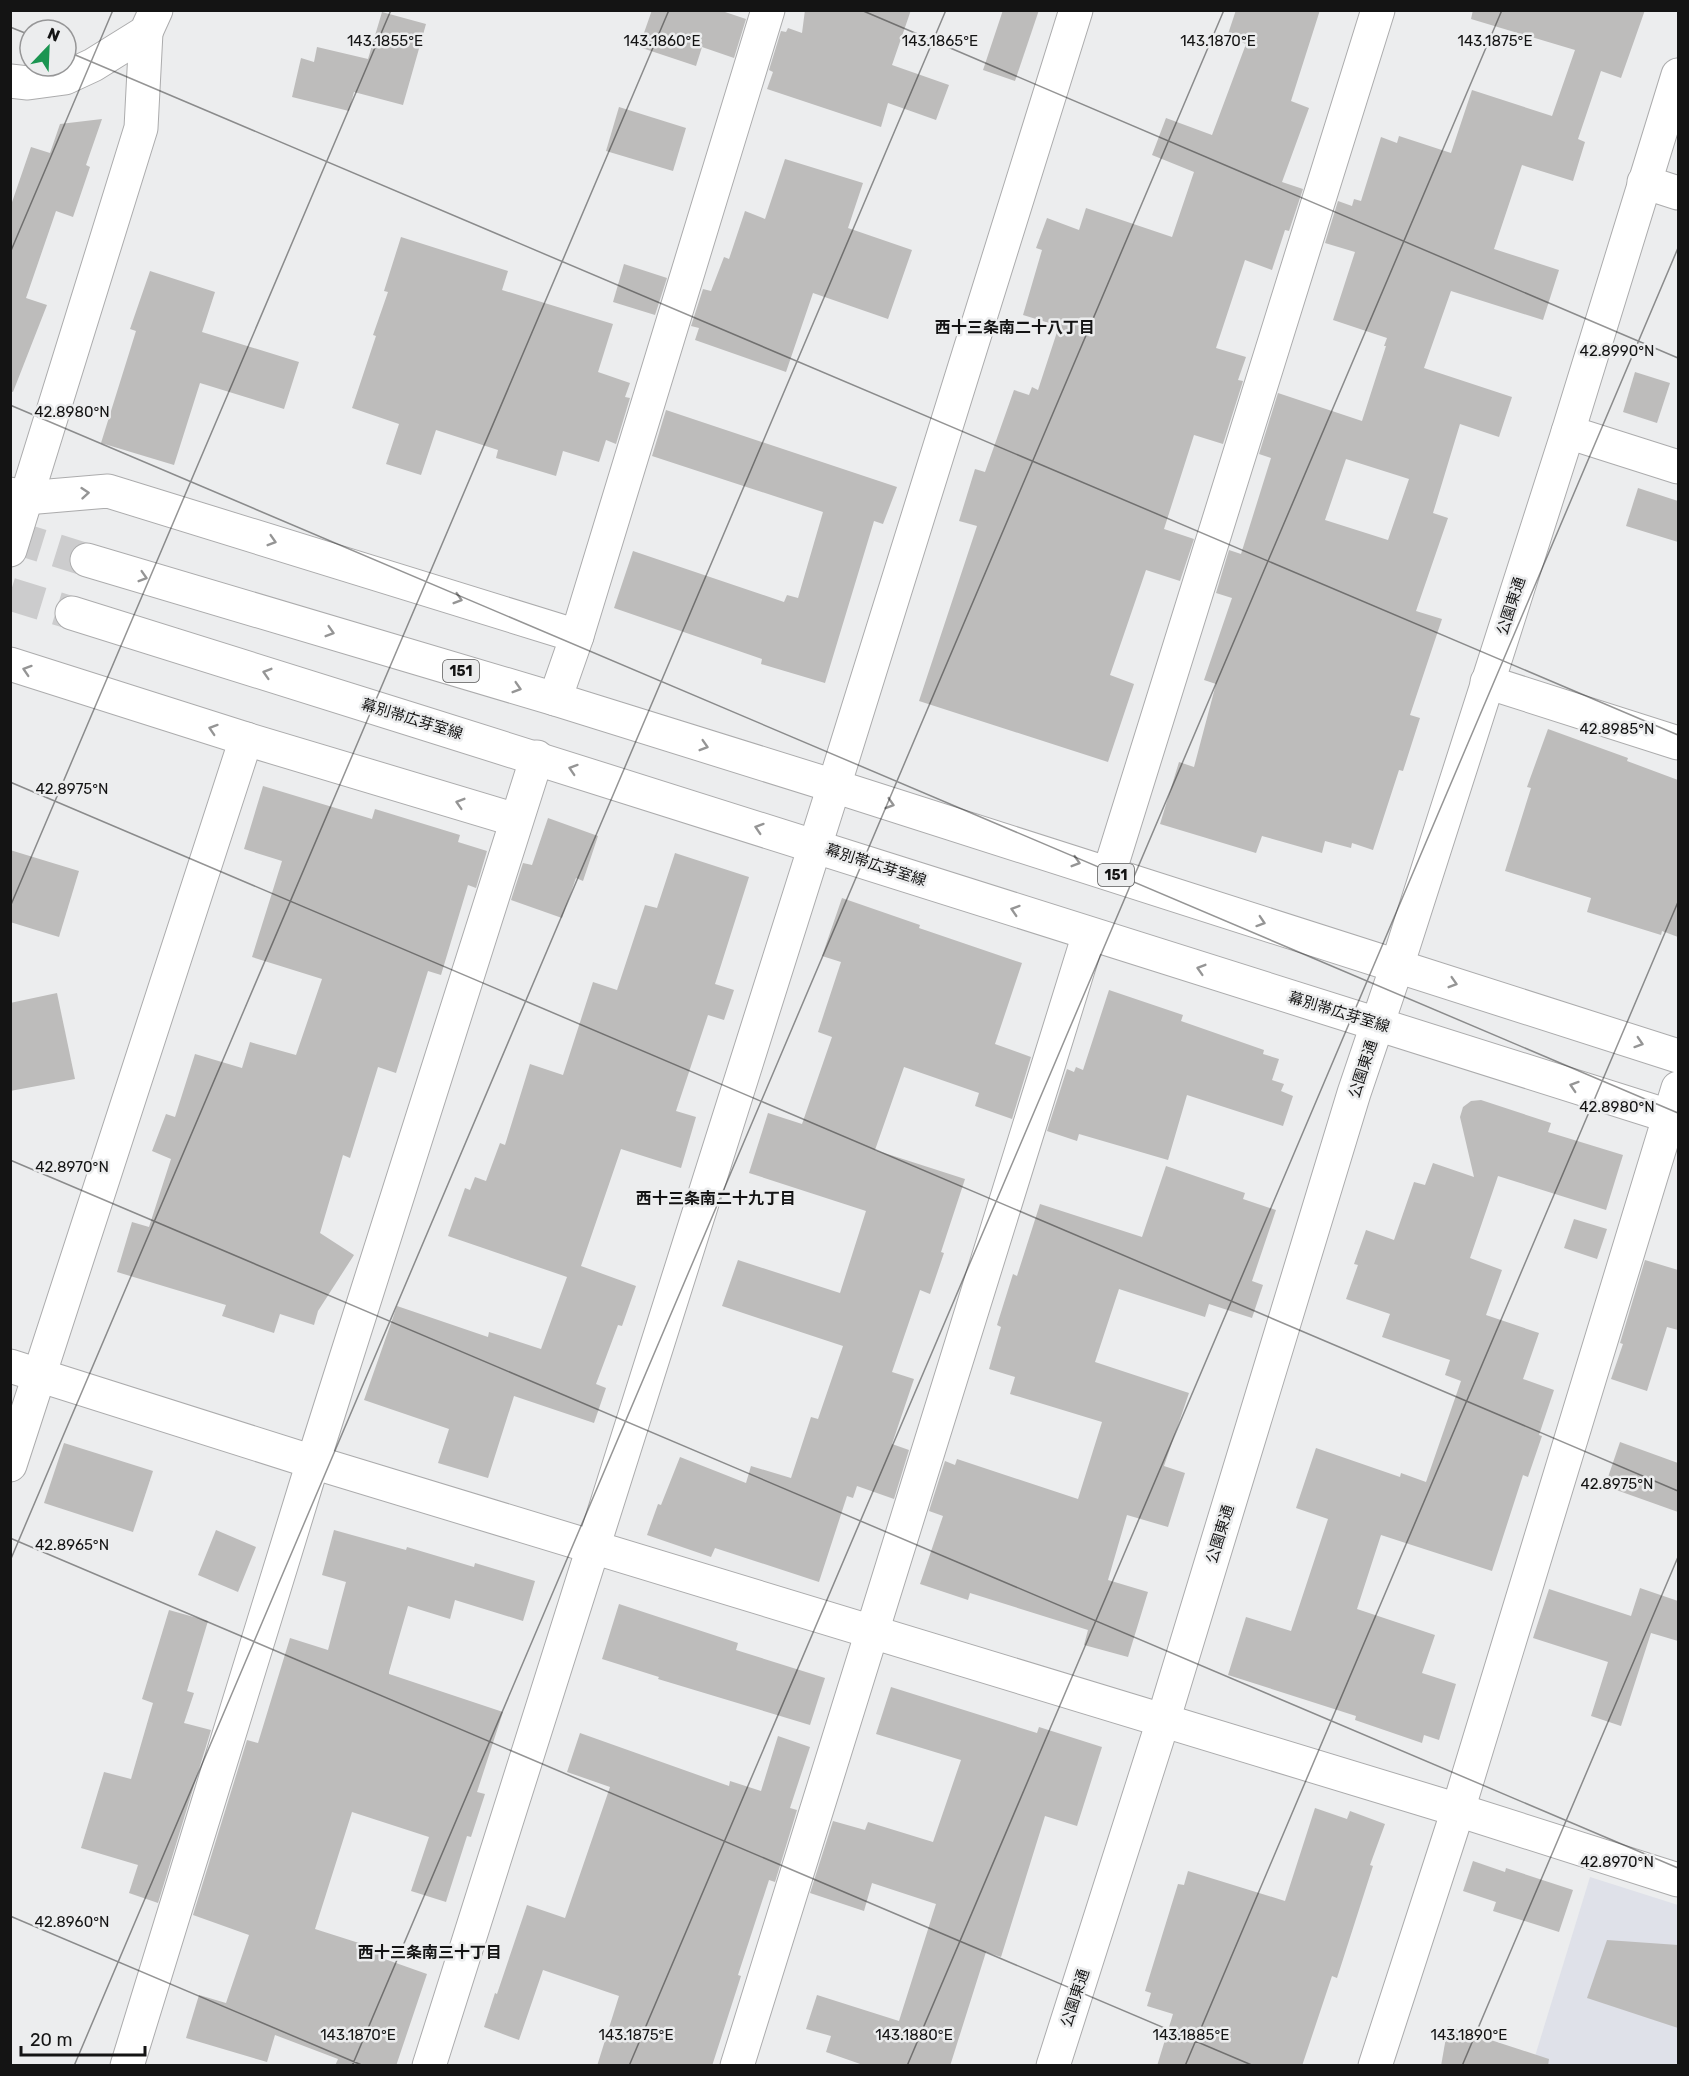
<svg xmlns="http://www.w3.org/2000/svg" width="1689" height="2076" viewBox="0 0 1689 2076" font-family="Rubik,'Noto Sans JP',sans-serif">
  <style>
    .built { fill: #dfe1e9 }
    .building { fill: #bdbcbb; fill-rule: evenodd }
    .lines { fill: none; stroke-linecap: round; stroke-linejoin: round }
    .major-tunnel { stroke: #cccccd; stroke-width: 33; stroke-dasharray: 33 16; stroke-linecap: butt }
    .minor-casing { stroke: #acacad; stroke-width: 35 }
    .major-casing { stroke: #acacad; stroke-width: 35 }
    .minor { stroke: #fff; stroke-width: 33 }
    .major { stroke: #fff; stroke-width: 33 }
    .oneway { stroke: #959595 }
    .ticks { fill: none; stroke: #141414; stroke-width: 1.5; stroke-opacity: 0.45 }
    .labels { text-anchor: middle; stroke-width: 5; stroke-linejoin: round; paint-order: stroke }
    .shield { fill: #ecedee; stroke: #555; stroke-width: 1.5 }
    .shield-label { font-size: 14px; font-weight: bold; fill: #141414 }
    .street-label { font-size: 15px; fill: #141414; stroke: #ecedee }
    .neighbourhood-label { font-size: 16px; font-weight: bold; fill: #141414; stroke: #ecedee }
    .ticks-label { font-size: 15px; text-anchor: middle; fill: #141414; stroke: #ecedee; stroke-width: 5; stroke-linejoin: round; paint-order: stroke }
  </style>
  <rect width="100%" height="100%" fill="#ecedee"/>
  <!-- built -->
  <polygon class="built" points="1590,1877 1678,1905 1678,2065 1532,2066"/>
  <!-- building -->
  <g class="building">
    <polygon points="652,10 719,10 746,19 734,58 702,47 696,66 639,47"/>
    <polygon points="805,10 911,10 892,65 949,85 936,120 888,103 881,127 767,89 773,72 769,70 781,31 786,32 788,28 802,33"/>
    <polygon points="1003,10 1039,10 1015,81 983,70"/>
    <polygon points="1236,10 1320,10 1291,101 1309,108 1282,182 1303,189 1289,231 1285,230 1272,270 1245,260 1216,348 1246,357 1238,380 1243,381 1223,444 1194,435 1164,529 1194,539 1180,581 1146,570 1110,675 1134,684 1108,762 919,701 977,526 959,521 975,469 985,472 1014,390 1029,395 1032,387 1038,390 1059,326 1023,315 1042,250 1036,248 1047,218 1079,230 1086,208 1172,237 1194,172 1152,155 1166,118 1212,135 1246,44 1227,37"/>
    <path d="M1473,10H1645L1621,78L1601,71L1578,139L1585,142L1573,181L1522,165L1494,249L1559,270L1543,320L1451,291L1424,368L1512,397L1499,437L1460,424L1433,513L1448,518L1416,611L1442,619L1410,715L1420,718L1403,771L1399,770L1373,850L1352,843L1351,848L1325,841L1322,853L1262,836L1256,853L1160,824L1179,762L1194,767L1216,684L1204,680L1232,598L1216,593L1229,550L1241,554L1271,458L1259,454L1278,393L1362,421L1386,346H1384L1387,338L1333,320L1355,252L1325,243L1338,201L1352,206L1354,199L1361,201L1381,137L1397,143L1399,136L1451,153L1472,90L1552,116L1575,50L1471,19ZM1346,459L1409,479L1388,540L1325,520Z"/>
    <polygon points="382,12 426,24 403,105 354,92 349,111 292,97 301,58 314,62 317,47 368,59"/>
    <polygon points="619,107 686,128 673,171 606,151"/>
    <polygon points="102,119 86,165 90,167 73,217 56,211 26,298 47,305 13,392 10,391 10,208 31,147 50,153 60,124"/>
    <polygon points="785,159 863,183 848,228 912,250 888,319 813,293 786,372 695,340 699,328 691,326 703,289 711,291 724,257 729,259 745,211 765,219"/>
    <polygon points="401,237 508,271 502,290 613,324 598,372 630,383 625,397 630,398 616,444 606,440 599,462 563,451 556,476 496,458 498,450 436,430 421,475 386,464 399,424 352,408 376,336 373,335 388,292 384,291"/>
    <polygon points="624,264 667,278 655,315 613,302"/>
    <polygon points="150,271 215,292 202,332 299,362 284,409 200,383 174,465 101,443 136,331 130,329"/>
    <polygon points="1635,372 1670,383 1657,423 1623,412"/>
    <polygon points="666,410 897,487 883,524 874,521 825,683 761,664 762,659 614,608 633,551 784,602 787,595 798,598 823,512 652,456"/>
    <polygon points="1638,488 1678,501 1678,542 1626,526"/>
    <polygon points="1548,729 1628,758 1627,761 1678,780 1678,937 1662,931 1661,935 1587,912 1591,898 1505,871 1531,788 1527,787"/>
    <polygon points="263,786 372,819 375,809 460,835 458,842 487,851 476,888 468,885 441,975 428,971 396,1073 378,1067 350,1158 343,1155 320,1233 354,1255 318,1311 314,1325 280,1314 274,1333 222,1316 226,1305 117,1272 132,1222 149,1227 171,1159 152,1151 166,1114 175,1117 195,1054 242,1068 250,1042 296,1055 322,979 252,957 282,861 244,849"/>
    <polygon points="548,818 598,836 583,881 576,878 562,918 511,900 523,863 532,865"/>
    <polygon points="10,850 79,871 59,937 10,922"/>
    <polygon points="675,853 749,877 715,984 734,990 724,1020 708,1015 676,1111 696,1117 681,1168 621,1149 581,1266 636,1286 622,1326 618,1325 596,1384 606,1388 594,1423 514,1396 488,1478 438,1463 449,1429 364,1400 397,1306 488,1337 489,1332 541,1349 567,1277 448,1236 465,1188 470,1190 475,1177 486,1181 500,1143 505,1145 530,1064 563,1075 593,982 617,990 645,905 657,908"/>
    <polygon points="842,898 920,925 919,928 1022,963 995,1044 1031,1057 1012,1119 975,1106 979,1093 904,1067 875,1150 965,1179 941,1252 944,1253 930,1294 920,1290 892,1372 914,1379 892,1444 909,1450 894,1499 857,1486 853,1498 847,1496 819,1582 715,1548 711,1557 647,1535 658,1504 661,1505 680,1457 746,1483 751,1466 791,1478 811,1417 818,1419 843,1346 722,1306 738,1260 840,1293 866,1211 749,1173 768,1113 802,1124 832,1037 818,1032 841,962 822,956"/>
    <polygon points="1109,990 1183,1015 1181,1021 1264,1050 1263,1054 1279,1059 1272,1080 1284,1084 1281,1091 1293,1096 1283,1126 1187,1095 1168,1160 1079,1134 1077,1141 1047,1131 1067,1069 1074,1072 1076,1067 1083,1070"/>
    <polygon points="57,993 75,1079 10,1091 10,1003"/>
    <polygon points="1481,1100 1551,1123 1548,1132 1623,1155 1606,1210 1498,1176 1470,1258 1502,1270 1486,1315 1539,1333 1523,1379 1554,1390 1539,1435 1542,1436 1528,1477 1523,1475 1492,1571 1381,1535 1357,1609 1435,1635 1422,1673 1456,1684 1439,1740 1424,1735 1422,1743 1355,1720 1356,1716 1228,1675 1246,1617 1291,1631 1328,1519 1296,1508 1316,1448 1400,1477 1401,1473 1426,1482 1461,1381 1445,1375 1450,1360 1382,1337 1390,1314 1346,1299 1358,1265 1354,1264 1366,1230 1394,1240 1414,1182 1425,1185 1433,1163 1474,1177 1460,1117 1463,1107 1471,1101"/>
    <polygon points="1166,1166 1245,1193 1243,1199 1276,1210 1252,1281 1263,1285 1252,1318 1209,1304 1205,1317 1119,1289 1095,1362 1189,1393 1164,1466 1185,1473 1168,1527 1127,1515 1108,1580 1148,1592 1128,1657 1084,1645 1088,1630 970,1593 968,1600 920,1584 943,1516 929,1511 945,1461 955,1465 957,1459 1078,1499 1102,1422 1010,1394 1015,1377 989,1369 1001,1327 997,1325 1013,1274 1017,1276 1040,1204 1142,1237"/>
    <polygon points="1574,1219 1607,1229 1597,1259 1564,1248"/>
    <polygon points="1645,1260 1678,1270 1678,1330 1667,1327 1647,1391 1611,1379 1623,1344 1620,1343"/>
    <polygon points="1620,1442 1678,1463 1678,1512 1605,1486"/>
    <polygon points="64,1443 153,1471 133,1532 44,1503"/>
    <polygon points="216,1530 256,1547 238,1592 198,1575"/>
    <polygon points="334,1530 406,1550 407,1547 474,1567 475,1563 535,1581 523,1621 455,1600 450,1619 408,1606 389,1672 389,1674 503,1712 477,1792 485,1794 471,1837 467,1836 446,1902 411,1891 429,1837 352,1812 315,1929 381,1950 379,1957 427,1974 396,2066 335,2066 338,2059 275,2035 267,2062 186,2038 199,1995 226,2003 249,1935 193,1915 247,1740 258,1743 290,1638 328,1650 346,1582 322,1575"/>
    <polygon points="1640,1588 1678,1601 1678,1641 1651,1633 1621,1726 1591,1716 1608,1662 1533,1638 1549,1589 1631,1616"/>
    <polygon points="619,1604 738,1643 736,1650 825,1678 810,1725 658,1679 659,1677 602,1659"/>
    <polygon points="169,1610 208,1621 187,1691 194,1693 184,1723 211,1730 158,1903 129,1893 138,1865 81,1848 104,1772 131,1779 153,1703 142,1699"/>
    <polygon points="891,1687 1037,1733 1039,1727 1102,1747 1077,1826 1045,1816 1001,1957 986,1952 950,2066 866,2066 826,2052 831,2036 806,2029 817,1995 899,2021 936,1904 872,1883 864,1911 810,1893 833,1821 865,1830 868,1822 933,1842 961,1760 876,1734"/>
    <polygon points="580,1733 729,1786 730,1781 761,1791 778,1736 810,1747 790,1808 797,1810 775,1882 769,1880 738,1975 741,1976 712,2066 597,2066 619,1996 543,1970 519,2040 484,2027 495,1993 497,1994 527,1905 565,1918 610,1787 567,1772"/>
    <polygon points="1315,1808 1347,1819 1350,1811 1385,1824 1370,1865 1373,1866 1337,1978 1332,1976 1302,2066 1157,2066 1173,2014 1147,2006 1151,1993 1145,1991 1178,1884 1184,1885 1188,1871 1285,1901"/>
    <polygon points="1473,1861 1505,1872 1506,1868 1573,1890 1559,1932 1493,1911 1496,1902 1463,1891"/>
    <polygon points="1607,1940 1678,1945 1678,2028 1587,1998"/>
    <polygon points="1448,2026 1549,2059 1548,2066 1441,2066"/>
  </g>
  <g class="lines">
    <!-- major-tunnel -->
    <g class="major-tunnel">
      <polyline points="10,536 87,560"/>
      <polyline points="10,594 72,613"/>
    </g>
    <defs>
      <g id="minor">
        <polyline points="10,81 28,83 65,78 93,65 146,32 156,10"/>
        <polyline points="1644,182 1678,193"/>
        <polyline points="1568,432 1678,467"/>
        <polyline points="10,494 26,498 108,491 577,636"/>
        <polyline points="10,550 141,128 146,32"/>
        <polyline points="10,664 246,739 516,820"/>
        <polyline points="1487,682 1678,743"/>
        <polyline points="555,699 577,636 768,10"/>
        <polyline points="1109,873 1378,10"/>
        <polyline points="10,1366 313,1462 1458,1810 1678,1880"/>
        <polyline points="10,1465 246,739"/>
        <polyline points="127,2066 313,1462 537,757"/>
        <polyline points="429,2066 834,786 1076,10"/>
        <polyline points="737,2066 1089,934"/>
        <polyline points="1053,2066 1163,1721 1354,1093 1397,966 1568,432 1678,75"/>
        <polyline points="1375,2066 1458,1810 1678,1088"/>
      </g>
      <g id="major">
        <polyline points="87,560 555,699 834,786 1678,1056"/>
        <path d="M72,613C608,780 1143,951 1678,1119"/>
      </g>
    </defs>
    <!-- minor casing -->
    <use href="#minor" class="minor-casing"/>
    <!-- major casing -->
    <use href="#major" class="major-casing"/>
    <!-- minor -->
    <use href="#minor" class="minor"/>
    <!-- major -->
    <use href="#major" class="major"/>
  </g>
  <!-- one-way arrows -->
  <defs><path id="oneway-chevron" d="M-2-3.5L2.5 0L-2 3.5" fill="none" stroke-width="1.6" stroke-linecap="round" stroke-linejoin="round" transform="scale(1.5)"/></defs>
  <g class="oneway">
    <use href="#oneway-chevron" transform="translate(85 493) rotate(-5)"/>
    <use href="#oneway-chevron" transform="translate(272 541) rotate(17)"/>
    <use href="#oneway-chevron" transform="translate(143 577) rotate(17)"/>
    <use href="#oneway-chevron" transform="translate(458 599) rotate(17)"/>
    <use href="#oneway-chevron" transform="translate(330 632) rotate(17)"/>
    <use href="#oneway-chevron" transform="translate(27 670) rotate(-162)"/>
    <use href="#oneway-chevron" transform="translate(267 673) rotate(-163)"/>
    <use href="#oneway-chevron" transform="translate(517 688) rotate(17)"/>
    <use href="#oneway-chevron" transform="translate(213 729) rotate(-162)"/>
    <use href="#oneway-chevron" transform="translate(704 746) rotate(17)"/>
    <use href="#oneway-chevron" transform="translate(573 769) rotate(-162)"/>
    <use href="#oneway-chevron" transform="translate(460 803) rotate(-163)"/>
    <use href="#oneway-chevron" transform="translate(890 804) rotate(17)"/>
    <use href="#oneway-chevron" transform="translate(759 828) rotate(-162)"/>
    <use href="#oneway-chevron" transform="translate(1076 862) rotate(17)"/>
    <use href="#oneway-chevron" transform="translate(1015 910) rotate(-162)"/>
    <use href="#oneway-chevron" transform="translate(1261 922) rotate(18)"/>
    <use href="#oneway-chevron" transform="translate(1201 969) rotate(-163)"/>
    <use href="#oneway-chevron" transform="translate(1453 983) rotate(17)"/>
    <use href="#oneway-chevron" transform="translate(1639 1043) rotate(18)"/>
    <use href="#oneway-chevron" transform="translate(1574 1086) rotate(-162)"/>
  </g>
  <!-- ticks -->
  <path class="ticks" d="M861,10L1678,358M10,27L30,35M66,51L1678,735M10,253L113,10M10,405L1678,1113M10,782L1678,1491M10,907L391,10M10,1160L1678,1868M10,1538L1254,2066M10,1561L669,10M10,1916L364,2066M74,2066L946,10M352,2066L1224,10M629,2066L1502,10M907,2066L1678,248M1185,2066L1678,902M1462,2066L1678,1557"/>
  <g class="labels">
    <!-- shield labels -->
    <g class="shield">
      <rect x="443" y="660" width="36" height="22" rx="4.5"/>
      <rect x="1098" y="864" width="36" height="22" rx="4.5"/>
    </g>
    <g class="shield-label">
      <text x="461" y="676">151</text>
      <text x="1116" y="880">151</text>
    </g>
    <!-- street labels -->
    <g class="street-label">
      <text transform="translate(1511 606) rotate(-72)" y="5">公園東通</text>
      <text transform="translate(412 719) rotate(17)" y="5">幕別帯広芽室線</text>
      <text transform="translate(876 865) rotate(18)" y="5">幕別帯広芽室線</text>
      <text transform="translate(1339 1012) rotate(17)" y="5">幕別帯広芽室線</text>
      <text transform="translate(1363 1069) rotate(-72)" y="5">公園東通</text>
      <text transform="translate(1220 1534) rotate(-73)" y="5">公園東通</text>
      <text transform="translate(1075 1998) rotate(-72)" y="5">公園東通</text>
    </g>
    <!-- neighbourhood labels -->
    <g class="neighbourhood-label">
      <text x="1015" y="333">西十三条南二十八丁目</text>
      <text x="716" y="1204">西十三条南二十九丁目</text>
      <text x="430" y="1958">西十三条南三十丁目</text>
    </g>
  </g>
  <g class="ticks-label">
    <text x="385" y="46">143.1855°E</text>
    <text x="662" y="46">143.1860°E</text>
    <text x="940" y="46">143.1865°E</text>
    <text x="1218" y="46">143.1870°E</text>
    <text x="1495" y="46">143.1875°E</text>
    <text x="1617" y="356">42.8990°N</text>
    <text x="72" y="417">42.8980°N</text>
    <text x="1617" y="734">42.8985°N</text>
    <text x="72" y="794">42.8975°N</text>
    <text x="1617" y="1112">42.8980°N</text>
    <text x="72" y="1172">42.8970°N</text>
    <text x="1617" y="1489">42.8975°N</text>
    <text x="72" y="1550">42.8965°N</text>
    <text x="1617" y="1867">42.8970°N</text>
    <text x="72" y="1927">42.8960°N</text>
    <text x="358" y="2040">143.1870°E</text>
    <text x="636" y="2040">143.1875°E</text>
    <text x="914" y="2040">143.1880°E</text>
    <text x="1191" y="2040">143.1885°E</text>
    <text x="1469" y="2040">143.1890°E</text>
  </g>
  <!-- border -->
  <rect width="1689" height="2076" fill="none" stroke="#141414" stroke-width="24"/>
  <!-- north arrow -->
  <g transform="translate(48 48) rotate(23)"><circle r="28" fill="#ecedee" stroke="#969697" stroke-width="1.5"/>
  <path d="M0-4.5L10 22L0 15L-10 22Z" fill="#1b9551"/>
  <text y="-9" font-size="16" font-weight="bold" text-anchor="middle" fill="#141414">N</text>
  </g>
  <!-- scale -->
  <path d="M21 2046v9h124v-9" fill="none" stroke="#141414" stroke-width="3"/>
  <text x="30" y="2046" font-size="18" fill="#141414" stroke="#ecedee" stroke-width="4.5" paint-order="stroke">20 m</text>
</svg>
